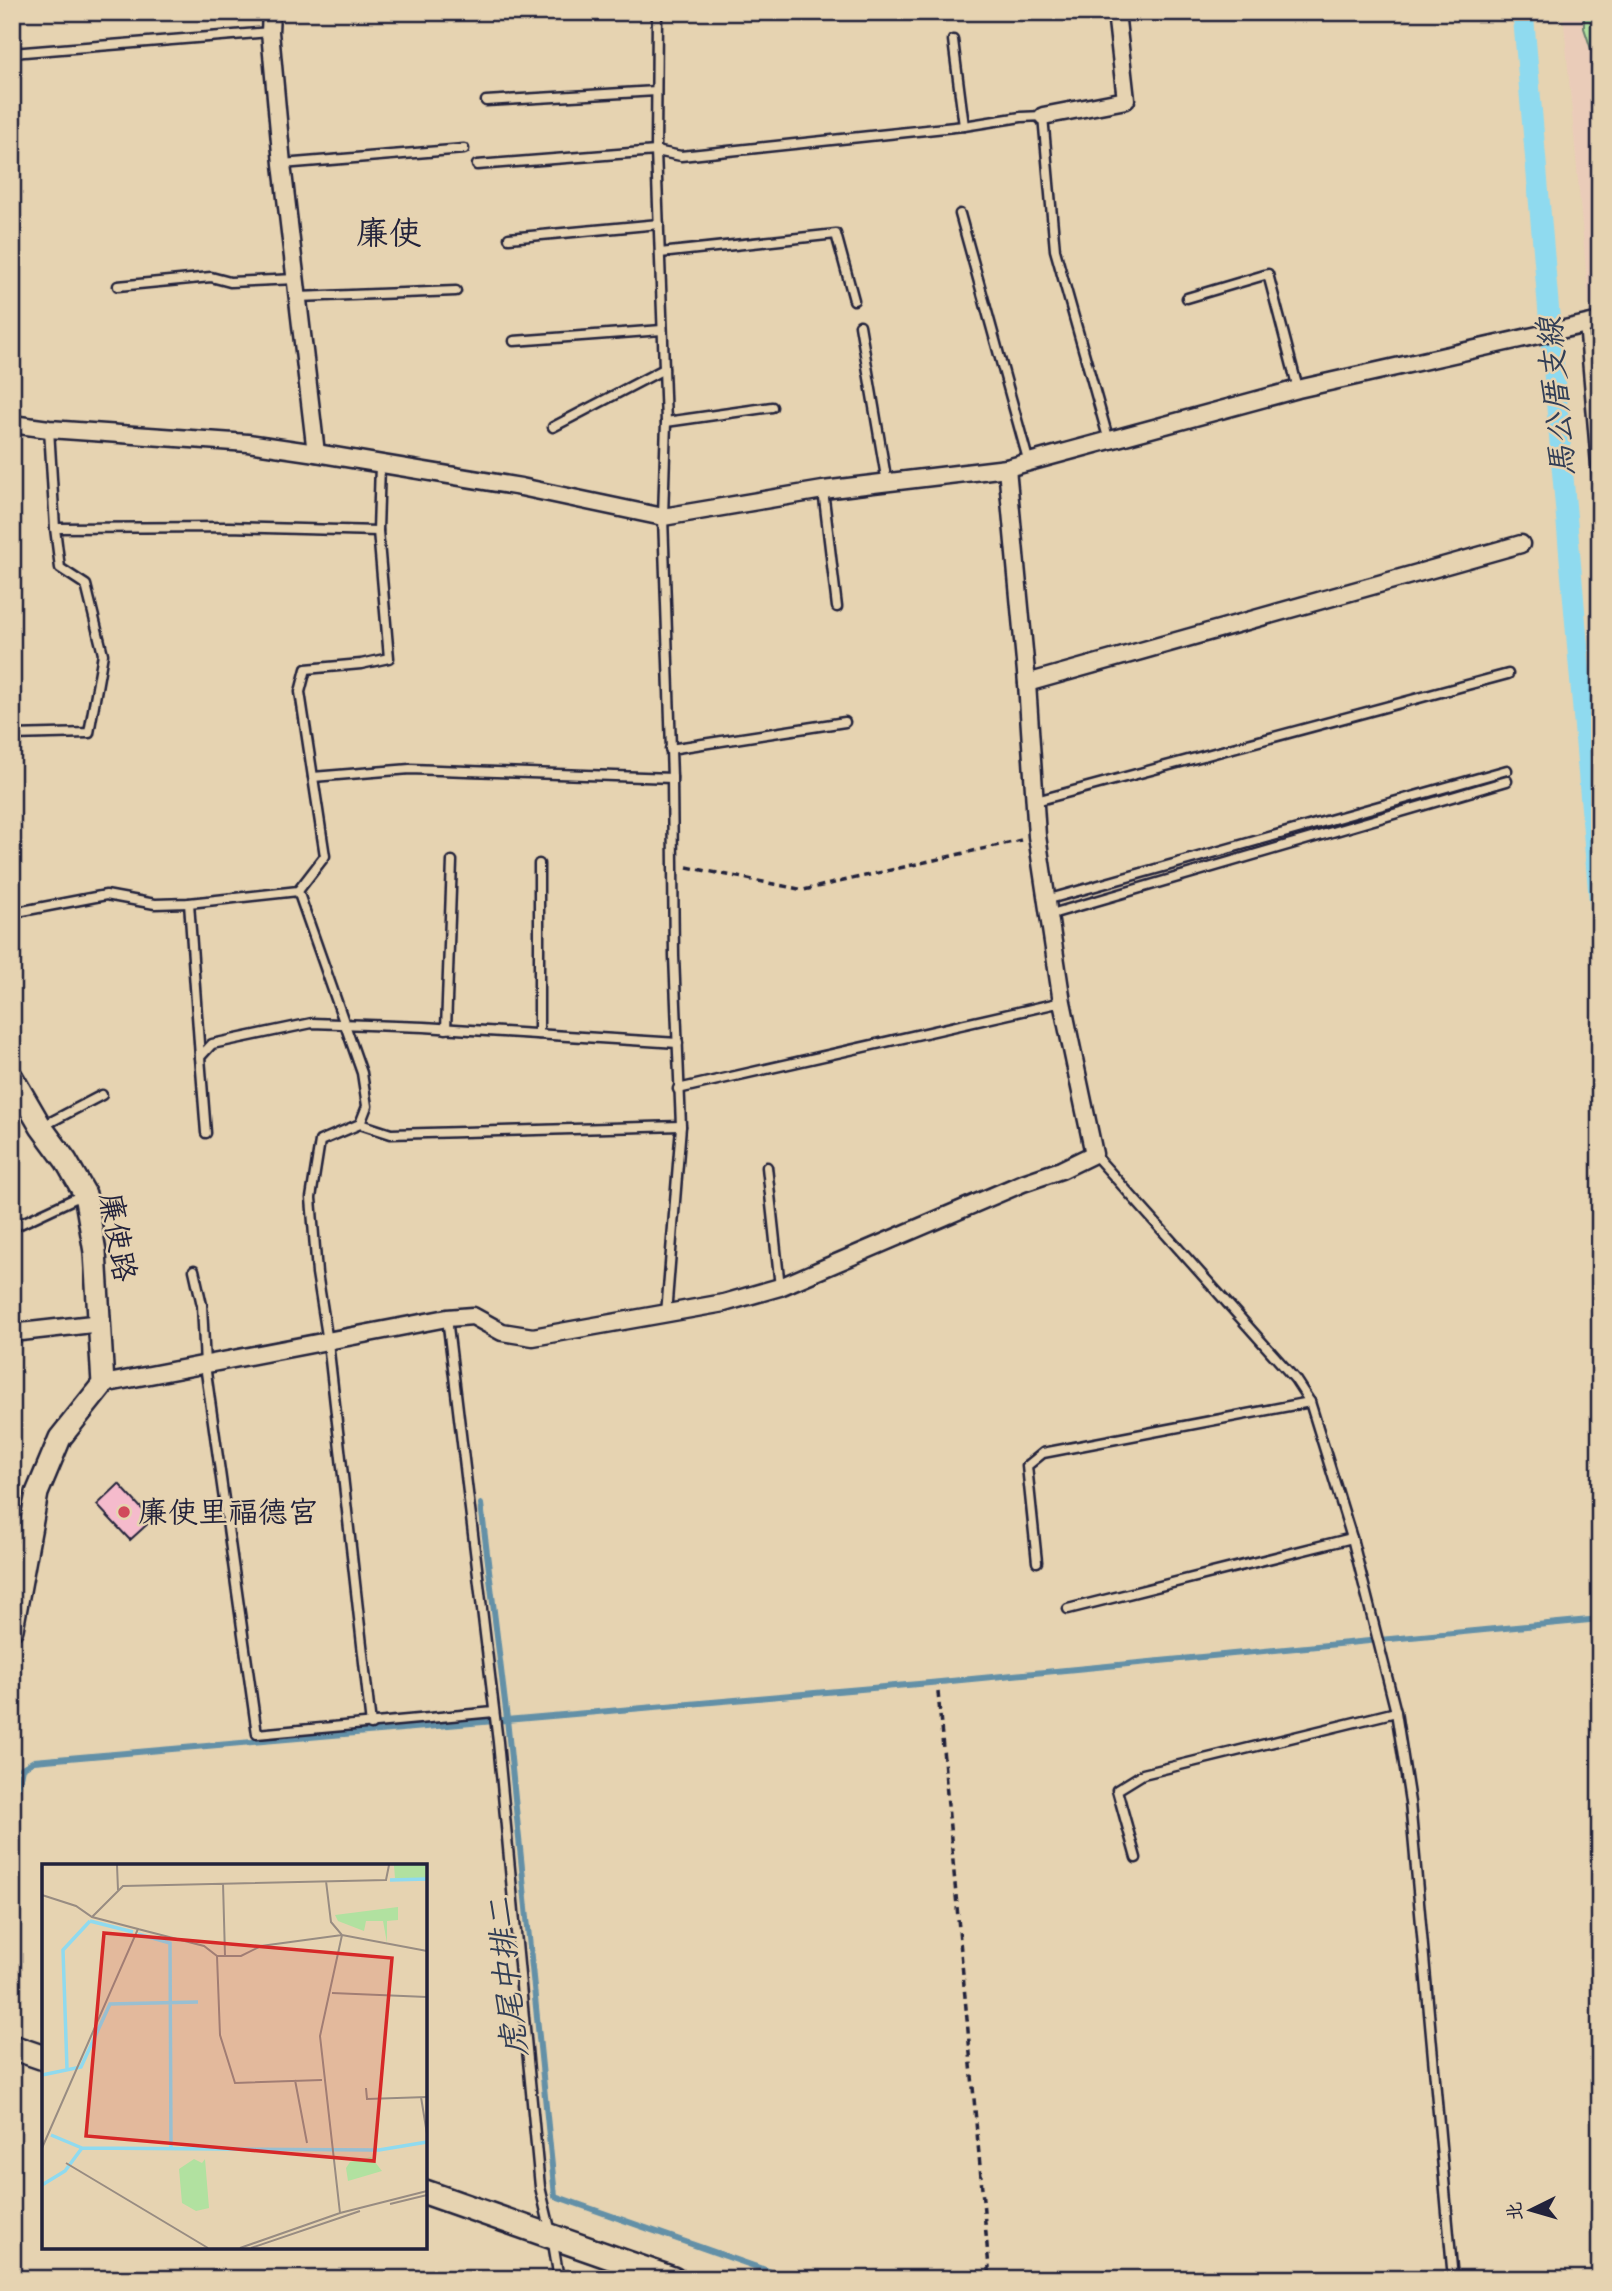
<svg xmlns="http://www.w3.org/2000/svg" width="1612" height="2291" viewBox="0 0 1612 2291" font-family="Itim,'LXGW WenKai TC',sans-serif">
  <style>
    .built { fill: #eaccb9 }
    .green { fill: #b1e1a0; stroke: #6a826e; stroke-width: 2 }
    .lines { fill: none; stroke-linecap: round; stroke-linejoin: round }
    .stream { stroke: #6390a7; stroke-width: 6 }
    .canal { stroke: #8fdaef; stroke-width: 21 }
    .building { fill: #f5bbcc; stroke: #22223b; stroke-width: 2 }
    .service-casing { stroke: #22223b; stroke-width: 13 }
    .minor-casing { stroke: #22223b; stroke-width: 21 }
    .tertiary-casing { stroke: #22223b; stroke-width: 26 }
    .secondary-casing { stroke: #22223b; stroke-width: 28 }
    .path { stroke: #22223b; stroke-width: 3.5; stroke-dasharray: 7 5; stroke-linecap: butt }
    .service { stroke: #e6d3b1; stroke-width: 8 }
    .minor { stroke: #e6d3b1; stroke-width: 16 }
    .tertiary { stroke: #e6d3b1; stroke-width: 21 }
    .secondary { stroke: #e6d3b1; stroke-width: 23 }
    .poi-dot { fill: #d1495b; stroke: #e6d3b1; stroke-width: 2.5 }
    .labels { text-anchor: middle; stroke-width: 5; stroke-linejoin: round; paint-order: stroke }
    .street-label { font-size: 30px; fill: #22223b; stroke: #e6d3b1 }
    .poi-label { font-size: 30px; fill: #22223b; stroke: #e6d3b1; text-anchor: start }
    .water-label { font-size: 32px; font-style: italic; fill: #323e56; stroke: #e6d3b1 }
    .quarter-label { font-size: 33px; fill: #22223b; stroke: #e6d3b1 }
    .inset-river { fill: none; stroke: #8fdaef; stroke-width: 3.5 }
    .inset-road { fill: none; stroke: #988c82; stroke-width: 2 }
    .view { fill: #d62828; fill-opacity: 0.15; stroke: #d62828; stroke-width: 3.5 }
    .inset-edge { fill: none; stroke: #22223b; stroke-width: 3.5 }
  </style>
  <rect width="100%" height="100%" fill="#e6d3b1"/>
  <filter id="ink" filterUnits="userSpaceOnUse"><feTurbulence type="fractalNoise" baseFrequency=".0143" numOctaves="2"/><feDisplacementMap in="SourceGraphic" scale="14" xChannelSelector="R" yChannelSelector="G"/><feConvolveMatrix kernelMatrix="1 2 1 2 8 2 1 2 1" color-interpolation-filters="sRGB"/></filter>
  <g filter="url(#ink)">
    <!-- built -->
    <polygon class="built" points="1563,12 1600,12 1600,301 1589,303"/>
    <!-- green -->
    <polygon class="green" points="1584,12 1600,12 1600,76 1584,28"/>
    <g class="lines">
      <!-- stream -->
      <g class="stream">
        <polyline points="481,1504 507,1719 555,2196 791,2279"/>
        <polyline points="12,1817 22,1768 34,1761 930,1683 1600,1619"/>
      </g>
      <!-- canal -->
      <polyline class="canal" points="1523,12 1600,907"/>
    </g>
    <!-- building -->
    <polygon class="building" points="119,1484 152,1520 130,1540 97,1505"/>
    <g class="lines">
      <defs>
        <g id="service">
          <polyline points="657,12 656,151 666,422 663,517 672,778 674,956 681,1126 666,1314"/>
          <polyline points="953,40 964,126"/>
          <polyline points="12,53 270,32"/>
          <polyline points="486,101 656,91"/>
          <polyline points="282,164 464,149"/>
          <polyline points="477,165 656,151 681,156 964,126 1021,117 1043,116 1055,250 1109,441"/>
          <polyline points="960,214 1029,463"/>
          <polyline points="509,238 659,224"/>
          <polyline points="660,253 836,234 854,300"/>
          <polyline points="118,286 211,277 230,282 296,279"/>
          <polyline points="298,297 456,291"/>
          <polyline points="1187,298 1268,274 1298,389"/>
          <polyline points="1584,323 1600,512"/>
          <polyline points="860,325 887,483"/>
          <polyline points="514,341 662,330"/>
          <polyline points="666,422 772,407"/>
          <polyline points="553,427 664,369"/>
          <polyline points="49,429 55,528 229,527 378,531"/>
          <polyline points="823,490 837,607"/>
          <polyline points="12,735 89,733 103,654 86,585 60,568 55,528"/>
          <polyline points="670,749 845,722"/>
          <polyline points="313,777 410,769 672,778"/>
          <polyline points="1036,801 1508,674"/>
          <polyline points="298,891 362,1073 367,1106 360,1124 320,1141 311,1198 317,1273 328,1342 371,1725"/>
          <polyline points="1046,900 1507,770"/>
          <polyline points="189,903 200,1057"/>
          <polyline points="12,913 106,895 155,904 189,903 298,891 325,856 300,692 306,669 361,664 389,658 378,531 380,464"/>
          <polyline points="1048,915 1507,781"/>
          <polyline points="446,1029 452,861"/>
          <polyline points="539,1034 539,864"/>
          <polyline points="678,1089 1062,1002"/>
          <polyline points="360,1124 391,1134 681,1126"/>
          <polyline points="43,1126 102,1095"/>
          <polyline points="206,1133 200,1057 212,1044 312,1023 424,1027 678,1043"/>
          <polyline points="1094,1154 1295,1379 1310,1402 1352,1538 1396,1712 1410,1802 1453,2279"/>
          <polyline points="767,1167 780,1287"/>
          <polyline points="18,1225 82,1195"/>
          <polyline points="194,1270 202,1305 205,1365 257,1734 494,1712"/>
          <polyline points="447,1318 498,1742 540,2187 552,2237 559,2279"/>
          <polyline points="1037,1562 1027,1466 1043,1453 1310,1402"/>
          <polyline points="1068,1609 1352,1538"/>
          <polyline points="1136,1858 1117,1790 1143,1774 1396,1712"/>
        </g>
        <g id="minor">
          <polyline points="271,12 270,32 282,164 316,453"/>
          <polyline points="1043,116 1126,100 1116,12"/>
          <polyline points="12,424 49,429 248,443 316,453 521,487 663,517 823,490 1007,468 1298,389 1600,321"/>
          <polyline points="1027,683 1521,544"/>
          <polyline points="12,1333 101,1323"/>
          <polyline points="103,1384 447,1318 473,1316 502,1332 533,1337 724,1303 780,1287 1023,1183 1061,1170 1094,1154 1062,1002 1037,836 1027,683 1007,468"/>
        </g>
        <polyline id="tertiary" points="12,1077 41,1127 66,1161 85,1194 95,1252 103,1384 60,1438 37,1493 12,1629"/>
        <g id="secondary">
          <polyline points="12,2047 44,2058"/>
          <polyline points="425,2192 673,2279"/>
        </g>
      </defs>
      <!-- service casing -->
      <use href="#service" class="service-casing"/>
      <!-- minor casing -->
      <use href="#minor" class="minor-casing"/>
      <!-- tertiary casing -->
      <use href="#tertiary" class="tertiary-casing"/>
      <!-- secondary casing -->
      <use href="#secondary" class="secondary-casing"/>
      <!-- path -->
      <g class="path">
        <polyline points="687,867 804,890 1021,840"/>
        <polyline points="938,1692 990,2279"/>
      </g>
      <!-- service -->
      <use href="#service" class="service"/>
      <!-- minor -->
      <use href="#minor" class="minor"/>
      <!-- tertiary -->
      <use href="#tertiary" class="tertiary"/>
      <!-- secondary -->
      <use href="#secondary" class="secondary"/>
    </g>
  </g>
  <!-- markers -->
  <circle class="poi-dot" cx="124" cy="1512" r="7"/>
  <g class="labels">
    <!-- street labels -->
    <g class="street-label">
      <text transform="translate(118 1237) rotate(80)" y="10">廉使路</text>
    </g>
    <!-- poi labels -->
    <g class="poi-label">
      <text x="138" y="1522">廉使里福德宮</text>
    </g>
    <!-- water labels -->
    <g class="water-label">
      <text transform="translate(1556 397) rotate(-95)" y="11">馬公厝支線</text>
      <text transform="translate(507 1977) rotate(-96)" y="11">虎尾中排二</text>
    </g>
    <!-- quarter labels -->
    <g class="quarter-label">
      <text x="389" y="244">廉使</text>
    </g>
  </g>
  <!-- overview -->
  <g transform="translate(42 1864)">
    <rect width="385" height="385" fill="#e6d3b1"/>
    <path d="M352,1H385V14H353ZM356,43V56L345,57V79L341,57H324L322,67L296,57L293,51ZM329,293L340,307L306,317L304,304L308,298ZM152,295L160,299L163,295L167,344L154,347L140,339L137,305Z" fill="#b1e1a0"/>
    <path class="inset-river" d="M348,16L385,15M48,57L91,68M96,70L128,79L129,284M25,205L21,86L48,57M0,211L39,203L68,140L156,138M9,271L40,284M0,321L23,307L40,284L337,286L385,278"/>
    <path class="inset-road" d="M75,1L76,26M284,17L289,58L300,71L278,172L298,349M181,19L183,92M0,31L34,42L50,53L96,65L0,284M50,53L81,22L344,16L347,1M96,65L162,82L175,92L178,171L193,219L280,216M175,92H199L219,82L300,71L385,87M290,129L385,133M253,216L265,279M324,224L325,235L385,233M379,233L385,270M24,299L166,384M348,340L385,331M198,384L298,349L385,327M209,384L318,347"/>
    <path class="view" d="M62,69L350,94L332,297L44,272Z"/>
    <rect width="385" height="385" class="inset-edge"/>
  </g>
  <!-- margin -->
  <rect width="1612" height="2291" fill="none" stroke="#e6d3b1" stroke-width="42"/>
  <rect x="21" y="21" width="1570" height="2249" fill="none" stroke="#22223b" stroke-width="2.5" filter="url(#ink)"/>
  <!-- north arrow -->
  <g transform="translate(1531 2210) rotate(265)" stroke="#e6d3b1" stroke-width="5" paint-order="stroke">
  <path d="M0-5L12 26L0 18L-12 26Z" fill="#22223b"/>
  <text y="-10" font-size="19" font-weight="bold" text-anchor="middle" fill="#22223b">北</text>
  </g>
</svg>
